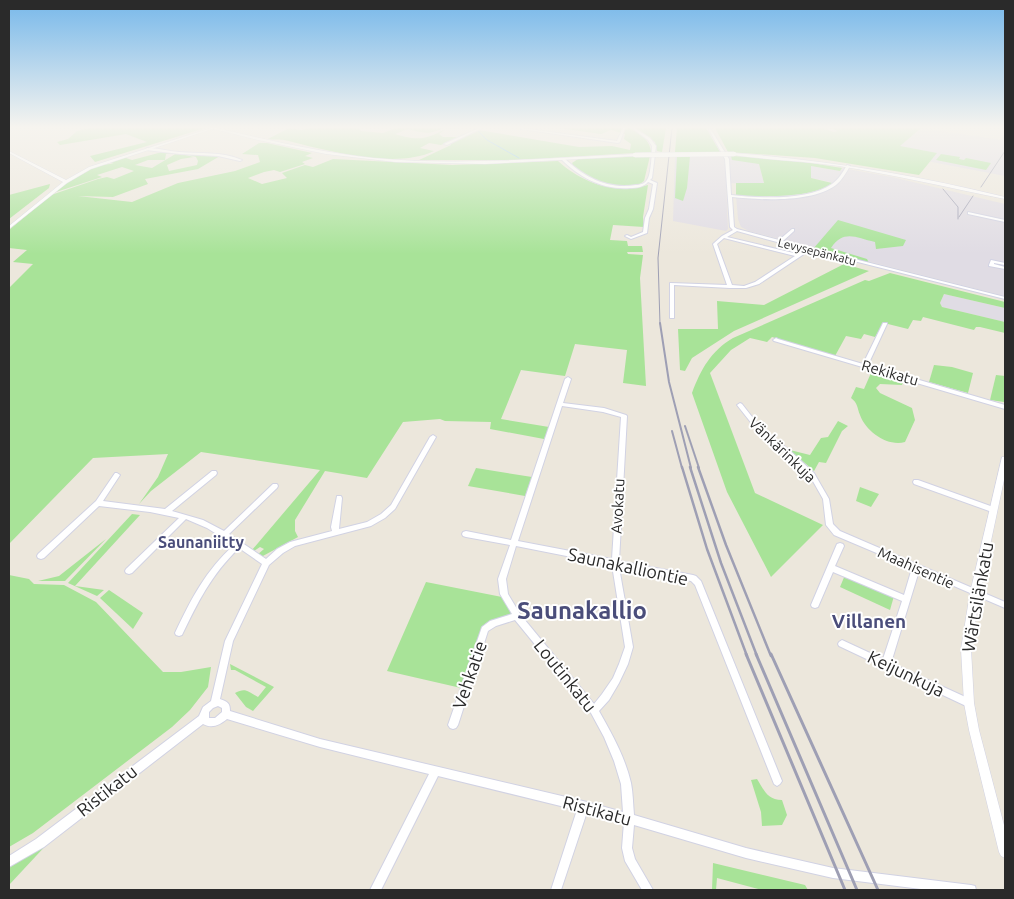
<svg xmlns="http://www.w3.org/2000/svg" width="1014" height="899" viewBox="0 0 1014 899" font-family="Ubuntu,sans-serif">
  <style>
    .industrial { fill: #e0dce4 }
    .green { fill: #a8e398 }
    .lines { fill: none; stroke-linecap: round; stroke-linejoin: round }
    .stream { stroke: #6fbdee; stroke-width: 1 }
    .minor-casing { stroke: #d1d2e3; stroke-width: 2 }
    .tertiary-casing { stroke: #d1d2e3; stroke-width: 1 }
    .secondary-casing { stroke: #d1d2e3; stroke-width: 1 }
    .minor { fill: #fff; fill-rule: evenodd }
    .tertiary { fill: #fff; fill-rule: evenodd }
    .secondary { fill: #fff; fill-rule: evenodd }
    .rail-far3 { stroke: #9e9fb4; stroke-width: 1 }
    .rail-far2 { stroke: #9e9fb4; stroke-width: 2 }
    .rail-far1 { stroke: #9e9fb4; stroke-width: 2.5 }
    .rail { stroke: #9e9fb4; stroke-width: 3 }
    .secondary-bridge-casing { stroke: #d1d2e3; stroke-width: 5; stroke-linecap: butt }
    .secondary-bridge { stroke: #fff; stroke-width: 4.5 }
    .labels { text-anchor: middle; stroke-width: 4; stroke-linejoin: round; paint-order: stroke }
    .far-street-label { font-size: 12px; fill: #2a2a2a; stroke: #fff }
    .street-label { font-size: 15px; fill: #2a2a2a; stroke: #fff }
    .neighbourhood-label { font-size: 16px; font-weight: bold; fill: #4a4d7a; stroke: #fff }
    .near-street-label { font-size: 18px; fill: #2a2a2a; stroke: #fff }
    .near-neighbourhood-label { font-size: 19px; font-weight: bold; fill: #4a4d7a; stroke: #fff }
    .near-district-label { font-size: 24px; font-weight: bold; fill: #4a4d7a; stroke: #fff }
  </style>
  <rect width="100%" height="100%" fill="#ece7dc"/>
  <!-- industrial -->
  <g class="industrial">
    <polygon points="921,128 1001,140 1005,135 1005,176 890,154"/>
    <polygon points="675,155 731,156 733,160 759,163 764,184 726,183 728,229 726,231 673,221"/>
    <polygon points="811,166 840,171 842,168 892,177 1005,204 1005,296 749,231 741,227 738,219 736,196 773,197 831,182 810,178"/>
    <polygon points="944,294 1005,308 1005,322 942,307 940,303"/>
  </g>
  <!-- green -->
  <g class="green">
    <polygon points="89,128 205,128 95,162 90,156 147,142 126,134 60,145 57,142 68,139 77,131"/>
    <path d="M289,128L302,130L309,128H358L361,131L383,133L396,128H443C431,135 421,133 408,129L395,134C404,137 418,140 427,137C442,133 440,128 458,128L446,129L439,134L443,137H459L441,145L429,143L420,148L434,151C394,170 326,150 284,140C279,139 273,140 268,139Z"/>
    <path d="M558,128C578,128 611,125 629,128C639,130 651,142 651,152L517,160H419L451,145V142L479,130L579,147L612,146L630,150L631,144L624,139L625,134L611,130L601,134Z"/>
    <polygon points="636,128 666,128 662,152 657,151 655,142"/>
    <polygon points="677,128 706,128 720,152 675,152"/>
    <polygon points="715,128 828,128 825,129 834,132 838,131 829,128 921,128 900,146 937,153 919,175 815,158 728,152"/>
    <path d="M259,143H267L312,153L305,156L313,158L302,162L305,164L280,172L274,170L264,172L248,178L262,184L287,178L282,173L305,165L313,167L333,159L452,165L558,161C582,183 616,195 648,185L643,217L644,227L613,225L610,240L627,241L628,246H642L643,252H627L628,254L643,255L640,278L646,386L623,383L627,350L575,344L565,376L521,370L501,419L549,427L544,439L490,429L491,422L445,421L440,419L403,422L367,478L325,471L295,520V531L298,537L261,557L257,555L264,549L260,547L254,551L252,550L320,470L201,452L151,491L139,504L158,477L168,454L93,458L9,544V288L33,264L13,262L27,250L9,248V230L51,195L98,179L107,177L114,179L134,171L122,167L97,175L102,177L53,193C66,183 82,169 98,165C104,164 108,165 114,163L109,162L123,157L132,160L166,151L173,153L166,154L165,160H148L135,165L152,168L177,153L194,157L181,159L167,165L169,171L197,165L198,161L196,157L183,153L220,156L198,169L145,179L148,184L113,197L78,196L132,202L178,183L235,171L260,162L258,155L242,154Z"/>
    <polygon points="941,154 960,157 959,159 964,160 966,158 991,163 986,170 936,160"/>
    <path d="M650,156L644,181C629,195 580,179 572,163L578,159Z"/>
    <polygon points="677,156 690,156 687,188 683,201 675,198"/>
    <path d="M731,156L786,159L842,168L840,171L811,166V178L832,183C812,199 761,196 736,196V183H764L759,164L732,160Z"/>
    <polygon points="50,184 49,188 9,219 9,195"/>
    <path d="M838,220L906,240L903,246L876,249L875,242C856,238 844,229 831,248L867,259L869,263L813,249Z"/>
    <polygon points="844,264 869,271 734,331 692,358 685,371 680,370 678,329 718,329 717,301 764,305"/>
    <path d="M890,273L1005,302V308L944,294L940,303L942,307L1005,322V333L980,327H976L974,330L923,317L921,321L913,320L908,329L884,323L875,337L864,334L861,339L846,336L835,356L772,337L767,342L750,338L731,350L710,373L755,493L823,525L771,577L727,492L692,393C701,369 711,351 733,338L865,280L869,281Z"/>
    <polygon points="934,365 952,367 973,373 968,393 929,382"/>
    <path d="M871,373L903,382L902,385L880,384L876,388L880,393L912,408L915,420L905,442C888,447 866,432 860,415C857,408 858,403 851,398L856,387L864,389Z"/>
    <polygon points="996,375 1005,376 1004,402 990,400"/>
    <polygon points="838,421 848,426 842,431 826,463 819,462 814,471 790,450 810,455 821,438 828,437"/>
    <polygon points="476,468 532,477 525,496 468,486"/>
    <polygon points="860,487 879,494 871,507 856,501"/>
    <polygon points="132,514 140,515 75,586 104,590 97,596 68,583"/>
    <polygon points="106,539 65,581 38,581 59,576"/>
    <polygon points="9,575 29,579 34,584 64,585 96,602 163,672 181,672 211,667 208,687 190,710 172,727 33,833 9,847"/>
    <polygon points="845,575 894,596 890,610 840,587"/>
    <polygon points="426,582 502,597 512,615 491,620 485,624 461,688 387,671"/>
    <polygon points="109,590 143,613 133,629 100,598"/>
    <path d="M230,664L274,687L253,711L246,707L235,693C246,687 248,692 258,697L266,687L235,670H231Z"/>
    <path d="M757,779C764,790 767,800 782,800L787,815L782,825L762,826L761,812L751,780Z"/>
    <polygon points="50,841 9,885 9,868"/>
    <polygon points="713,863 805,885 808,890 762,890 717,878 716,890 712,890"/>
  </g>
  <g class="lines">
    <!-- stream -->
    <polyline class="stream" points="477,130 487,140 519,158"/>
    <defs>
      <g id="minor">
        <polygon points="479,128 482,128 447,145 444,144"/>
        <polygon points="520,128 617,141 623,128 625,128 620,142 618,143 521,129"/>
        <path d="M632,128H634L650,138L656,146L652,178L650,180L657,183L653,209L649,218L647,233L631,239L625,236L627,235L631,237L643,232L645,218L649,209L653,184L648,182C644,187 637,188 630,188C603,190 580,178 561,159L564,158C584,177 608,190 636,185C641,185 646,183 648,178C651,172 652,153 652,146L648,140Z"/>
        <path d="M708,128H710L729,159L731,195C760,198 808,201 832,184C839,179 843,172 847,165L850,166C846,173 842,180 836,185C812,203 760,200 732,197L734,227L737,229L779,240L792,229H794V231L783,241L1005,297V299L810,250L759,284L746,288H730L674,285V318H670V283L727,285L713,244L722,236L733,230L730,227L725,159ZM737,231L777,242L778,243H781L806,249L798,254L727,237ZM724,238L795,256L755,282L744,286L732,285L717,244Z"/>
        <path d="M147,148C158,148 168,151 179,152C200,154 222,151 242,160L240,161L218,156L180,154L146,150Z"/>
        <polygon points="968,212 1005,220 1005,222 968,214"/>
        <polygon points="991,260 1005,263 1005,265 994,263 994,264 1005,267 1005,269 989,266 989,265"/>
        <polygon points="883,323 887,323 887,324 868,365 1005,405 1005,409 774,341 773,340 776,338 778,339 863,364"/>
        <path d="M568,377L571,379L563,403L604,408L626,415L627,416L619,561L693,575L696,576L701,581L782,781L780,784L777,786L774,784L695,585L691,581L619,567L633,647L628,664L619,683L609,700L599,711C612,734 625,757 631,783C633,793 633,804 634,815L746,848L833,868L971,885L975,886L976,890H929L833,878L746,858L634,825L632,848L635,859L653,890H642L625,861L622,848L624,822L587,812L561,890H551L577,810L438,776L381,890H370L429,774L320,747L227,719C220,725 212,729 203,724L44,847L9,867V856L36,839L199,716L203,707L211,701L225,641L262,564L239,548C211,575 198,602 182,635L179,636L176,635L175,633C191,599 206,570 234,545L207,528L186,519L132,573L129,574L126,573L125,571L126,569L179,518L150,512L99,506L44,558L41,559L38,558L37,556L38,554L96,501L115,473H117L120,475L103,501L165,509L212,471H216L217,473L216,475L172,511L203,520L224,531L273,484H277L278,486L277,488L229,534L266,559L277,549L290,542L332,531L331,527L337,496H341L342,498L339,529L367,522L381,514L391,505L430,437L433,435L436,437L395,509L385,518L371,526L295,546L283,553L269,565L233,641L220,699C228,702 230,703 230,711L320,739L583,801L623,812L621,784L614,761L604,737L591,713L515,620L496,626L488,631L458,725L456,728L453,729L450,728L448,725L482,627L490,621L512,614L500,594L498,579L510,545L466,537L463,536L462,534L463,532L466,531L511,540L565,379ZM562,406L603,412L621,417L612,559L518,541ZM516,546L612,565L625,647L619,664L613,678L602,694L594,704L520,614L508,594L506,579ZM218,706L222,708V712L215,718H209V712L213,708Z"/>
        <polygon points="740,403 742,404 760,427 789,450 814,473 829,499 833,524 840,531 1005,602 1005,608 919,571 891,663 972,700 973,703 972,706 969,707 966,706 839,646 838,644 839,642 842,640 883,659 902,601 833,572 818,607 815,608 812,607 811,605 837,544 840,543 843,544 844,546 835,566 904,595 912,568 834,535 826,525 823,499 810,476 785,452 756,429 737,405"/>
        <polygon points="914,480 918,480 996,508 997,510 996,512 992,512 914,484 913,482"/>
      </g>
      <g id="tertiary">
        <polygon points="211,128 215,128 91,169 67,183 9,229 9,226 63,182 9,153 9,151 66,180 89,167"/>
        <polygon points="1002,457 1005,457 1005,475 980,593 971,649 974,703 979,730 1005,829 1005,858 1001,856 999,852 969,730 964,703 961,649 970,593"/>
      </g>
      <g id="secondary">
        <path d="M210,128H216C268,140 320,152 373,158C460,166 548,158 635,154L637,155L635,156L485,164L395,162L326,154L258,140Z"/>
        <path d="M734,153C826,160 916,175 1005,197V199C950,188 895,175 839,166C804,161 768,160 732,155Z"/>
      </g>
    </defs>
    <!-- minor casing -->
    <use href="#minor" class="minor-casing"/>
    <!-- tertiary casing -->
    <use href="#tertiary" class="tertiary-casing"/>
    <!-- secondary casing -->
    <use href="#secondary" class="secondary-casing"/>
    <!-- minor -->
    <use href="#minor" class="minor"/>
    <!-- tertiary -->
    <use href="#tertiary" class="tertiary"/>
    <!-- secondary -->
    <use href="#secondary" class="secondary"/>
    <!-- rail-far3 -->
    <g class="rail-far3">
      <polyline points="981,187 1005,151"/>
      <polyline points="943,189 958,207 958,219"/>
      <polyline points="959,217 973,196"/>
      <polyline points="660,324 658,258 672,128"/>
    </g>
    <!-- rail-far2 -->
    <g class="rail-far2">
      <polyline points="660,323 669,382 691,468"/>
      <polyline points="685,426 699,468"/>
      <polyline points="672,431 682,468"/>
    </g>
    <!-- rail-far1 -->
    <g class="rail-far1">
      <polyline points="682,467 707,549 747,656"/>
      <polyline points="690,467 721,563 757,656"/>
      <polyline points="698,467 726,545 771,656"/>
    </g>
    <!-- rail -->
    <g class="rail">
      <polyline points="746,654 845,890"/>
      <polyline points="756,654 857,890"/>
      <polyline points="771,654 878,890"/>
    </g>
    <defs>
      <polyline id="secondary-bridge" points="635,155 734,154"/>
    </defs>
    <!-- secondary-bridge casing -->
    <use href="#secondary-bridge" class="secondary-bridge-casing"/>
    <!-- secondary-bridge -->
    <use href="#secondary-bridge" class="secondary-bridge"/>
  </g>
  <!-- sky -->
  <linearGradient id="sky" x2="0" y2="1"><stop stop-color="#77b8ea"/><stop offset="0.5" stop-color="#f6f4ef"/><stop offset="1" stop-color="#f6f4ef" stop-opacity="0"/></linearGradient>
  <rect width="1014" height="254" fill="url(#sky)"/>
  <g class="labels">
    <!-- far-street labels -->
    <g class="far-street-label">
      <text transform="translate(817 252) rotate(14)" y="4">Levysepänkatu</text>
    </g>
    <!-- street labels -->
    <g class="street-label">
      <text transform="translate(890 373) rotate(16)" y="5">Rekikatu</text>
      <text transform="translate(782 450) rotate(44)" y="5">Vänkärinkuja</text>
      <text transform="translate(618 506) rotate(-87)" y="5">Avokatu</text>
      <text transform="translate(916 568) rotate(24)" y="5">Maahisentie</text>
    </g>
    <!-- neighbourhood labels -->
    <g class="neighbourhood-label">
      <text x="201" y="548">Saunaniitty</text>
    </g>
    <!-- near-street labels -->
    <g class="near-street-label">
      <text transform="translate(628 567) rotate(12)" y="6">Saunakalliontie</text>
      <text transform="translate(978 597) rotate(-80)" y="6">Wärtsilänkatu</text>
      <text transform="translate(906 674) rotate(26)" y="6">Keijunkuja</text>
      <text transform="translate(470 675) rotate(-71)" y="6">Vehkatie</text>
      <text transform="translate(565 676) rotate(51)" y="6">Loutinkatu</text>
      <text transform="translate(107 791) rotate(-38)" y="6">Ristikatu</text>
      <text transform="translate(597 811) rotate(15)" y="6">Ristikatu</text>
    </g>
    <!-- near-neighbourhood labels -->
    <g class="near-neighbourhood-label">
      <text x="869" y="628">Villanen</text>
    </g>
    <!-- near-district labels -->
    <g class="near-district-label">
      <text x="582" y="619">Saunakallio</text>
    </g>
  </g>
  <!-- border -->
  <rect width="1014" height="899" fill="none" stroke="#2a2a2a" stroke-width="20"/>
</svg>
